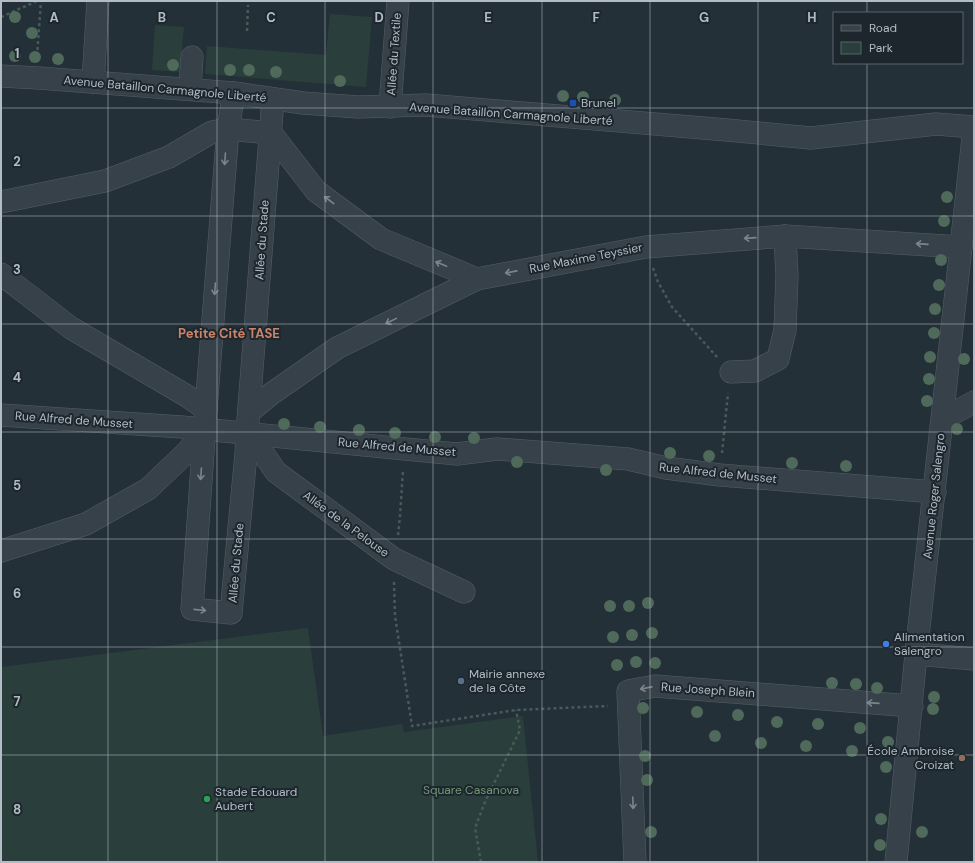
<svg xmlns="http://www.w3.org/2000/svg" width="975" height="863" viewBox="0 0 975 863" font-family="'DM Sans',sans-serif">
  <style>
    .green { fill: #2a3e3b }
    .lines { fill: none; stroke-linecap: round; stroke-linejoin: round }
    .minor-casing { stroke: #555f66; stroke-width: 23 }
    .path { stroke: #485a59; stroke-width: 2.5; stroke-dasharray: 3 3; stroke-linecap: butt }
    .minor { stroke: #374149; stroke-width: 22 }
    .tree { fill: #4f695a }
    .oneway { stroke: #7b858d }
    .grid { fill: none; stroke: #b2bcc5; stroke-width: 1; stroke-opacity: 0.55 }
    .transit-dot { fill: #1a4fb4; stroke: #1d262d; stroke-width: 1.5 }
    .shop-dot { fill: #3f7fe0; stroke: #1d262d; stroke-width: 1.5 }
    .service-dot { fill: #5c6f8a; stroke: #1d262d; stroke-width: 1.5 }
    .education-dot { fill: #8d6e63; stroke: #1d262d; stroke-width: 1.5 }
    .leisure-dot { fill: #2e9e5b; stroke: #1d262d; stroke-width: 1.5 }
    .labels { text-anchor: middle; stroke-width: 4; stroke-linejoin: round; paint-order: stroke }
    .street-label { font-size: 12px; fill: #b2bcc5; stroke: #1d262d }
    .poi-label { font-size: 12px; fill: #b2bcc5; stroke: #1d262d; text-anchor: start }
    .park-label { font-size: 12px; fill: #739876; stroke: #1d262d }
    .neighbourhood-label { font-size: 13px; font-weight: bold; fill: #c98469; stroke: #1d262d }
    .grid-label { font-size: 13px; text-anchor: middle; font-weight: bold; fill: #b2bcc5; stroke: #1d262d; stroke-width: 4; stroke-linejoin: round; paint-order: stroke }
  </style>
  <rect width="100%" height="100%" fill="#243038"/>
  <!-- green -->
  <g class="green">
    <polygon points="330,14 372,17 366,87 205,74 207,46 326,55"/>
    <polygon points="155,25 184,27 180,72 152,70"/>
    <polygon points="308,628 323,736 402,724 404,732 523,716 538,862 1,862 1,667"/>
  </g>
  <g class="lines">
    <defs>
      <g id="minor">
        <polyline points="1,76 39,78 234,93 303,103 358,107 426,105 727,130 811,138 936,124 974,127"/>
        <polyline points="93,82 98,1"/>
        <polyline points="190,89 192,57"/>
        <polyline points="234,93 228,129 206,409 192,609 231,613 246,454 247,433 273,99"/>
        <polyline points="390,107 398,1"/>
        <polyline points="1,202 105,181 169,157 212,132 228,129 271,133 316,191 381,239 477,279"/>
        <polyline points="1,274 71,328 187,396 206,409"/>
        <polyline points="731,372 755,371 778,359 785,330 787,276 785,236"/>
        <polyline points="249,412 271,394 337,348 477,279 646,247 785,236 961,247"/>
        <polyline points="1,415 182,427 405,449 457,454 497,449 628,459 666,468 720,475 935,492"/>
        <polyline points="943,419 974,402"/>
        <polyline points="247,433 263,453 276,472 394,559 464,592"/>
        <polyline points="1,551 86,524 148,489 189,450 204,429"/>
        <polyline points="916,654 974,659"/>
        <polyline points="635,862 628,691 655,686 912,706"/>
        <polyline points="896,862 916,654 974,129"/>
      </g>
    </defs>
    <!-- minor casing -->
    <use href="#minor" class="minor-casing"/>
    <!-- path -->
    <g class="path">
      <polyline points="1,17 37,1"/>
      <polyline points="247,31 248,5"/>
      <polyline points="37,56 41,1"/>
      <polyline points="653,268 658,282 672,307 717,357"/>
      <polyline points="722,453 728,393"/>
      <polyline points="398,535 400,516 403,471"/>
      <polyline points="394,582 395,616 412,726 516,710 608,706"/>
      <polyline points="481,862 475,828 485,802 520,730 516,710"/>
    </g>
    <!-- minor -->
    <use href="#minor" class="minor"/>
  </g>
  <!-- trees -->
  <g class="tree">
    <circle cx="15" cy="17" r="6"/>
    <circle cx="32" cy="33" r="6"/>
    <circle cx="15" cy="56" r="6"/>
    <circle cx="35" cy="57" r="6"/>
    <circle cx="58" cy="59" r="6"/>
    <circle cx="173" cy="65" r="6"/>
    <circle cx="230" cy="70" r="6"/>
    <circle cx="249" cy="70" r="6"/>
    <circle cx="276" cy="72" r="6"/>
    <circle cx="340" cy="81" r="6"/>
    <circle cx="563" cy="96" r="6"/>
    <circle cx="583" cy="97" r="6"/>
    <circle cx="615" cy="100" r="6"/>
    <circle cx="947" cy="197" r="6"/>
    <circle cx="944" cy="221" r="6"/>
    <circle cx="941" cy="260" r="6"/>
    <circle cx="939" cy="285" r="6"/>
    <circle cx="935" cy="309" r="6"/>
    <circle cx="934" cy="333" r="6"/>
    <circle cx="930" cy="357" r="6"/>
    <circle cx="964" cy="359" r="6"/>
    <circle cx="929" cy="379" r="6"/>
    <circle cx="927" cy="401" r="6"/>
    <circle cx="284" cy="424" r="6"/>
    <circle cx="320" cy="427" r="6"/>
    <circle cx="957" cy="429" r="6"/>
    <circle cx="359" cy="430" r="6"/>
    <circle cx="395" cy="433" r="6"/>
    <circle cx="435" cy="437" r="6"/>
    <circle cx="474" cy="438" r="6"/>
    <circle cx="670" cy="453" r="6"/>
    <circle cx="709" cy="456" r="6"/>
    <circle cx="517" cy="462" r="6"/>
    <circle cx="792" cy="463" r="6"/>
    <circle cx="846" cy="466" r="6"/>
    <circle cx="606" cy="470" r="6"/>
    <circle cx="648" cy="603" r="6"/>
    <circle cx="610" cy="606" r="6"/>
    <circle cx="629" cy="606" r="6"/>
    <circle cx="652" cy="633" r="6"/>
    <circle cx="632" cy="635" r="6"/>
    <circle cx="613" cy="637" r="6"/>
    <circle cx="636" cy="662" r="6"/>
    <circle cx="655" cy="663" r="6"/>
    <circle cx="617" cy="665" r="6"/>
    <circle cx="832" cy="683" r="6"/>
    <circle cx="856" cy="684" r="6"/>
    <circle cx="877" cy="688" r="6"/>
    <circle cx="934" cy="697" r="6"/>
    <circle cx="643" cy="708" r="6"/>
    <circle cx="933" cy="709" r="6"/>
    <circle cx="697" cy="712" r="6"/>
    <circle cx="738" cy="715" r="6"/>
    <circle cx="777" cy="722" r="6"/>
    <circle cx="818" cy="724" r="6"/>
    <circle cx="860" cy="728" r="6"/>
    <circle cx="715" cy="736" r="6"/>
    <circle cx="888" cy="742" r="6"/>
    <circle cx="761" cy="743" r="6"/>
    <circle cx="806" cy="746" r="6"/>
    <circle cx="852" cy="751" r="6"/>
    <circle cx="645" cy="756" r="6"/>
    <circle cx="886" cy="767" r="6"/>
    <circle cx="647" cy="780" r="6"/>
    <circle cx="881" cy="819" r="6"/>
    <circle cx="651" cy="832" r="6"/>
    <circle cx="922" cy="832" r="6"/>
    <circle cx="880" cy="845" r="6"/>
  </g>
  <!-- one-way arrows -->
  <defs><path id="oneway-shaft" d="M-6 0H5M1.5-3L5.5 0L1.5 3" fill="none" stroke-width="1.6" stroke-linecap="round" stroke-linejoin="round"/></defs>
  <g class="oneway">
    <use href="#oneway-shaft" transform="translate(225 159) rotate(94)"/>
    <use href="#oneway-shaft" transform="translate(329 200) rotate(-143)"/>
    <use href="#oneway-shaft" transform="translate(750 238) rotate(176)"/>
    <use href="#oneway-shaft" transform="translate(922 244) rotate(-176)"/>
    <use href="#oneway-shaft" transform="translate(441 264) rotate(-157)"/>
    <use href="#oneway-shaft" transform="translate(511 272) rotate(169)"/>
    <use href="#oneway-shaft" transform="translate(215 289) rotate(94)"/>
    <use href="#oneway-shaft" transform="translate(391 321) rotate(154)"/>
    <use href="#oneway-shaft" transform="translate(201 474) rotate(94)"/>
    <use href="#oneway-shaft" transform="translate(200 610) rotate(6)"/>
    <use href="#oneway-shaft" transform="translate(646 688) rotate(169)"/>
    <use href="#oneway-shaft" transform="translate(873 703) rotate(-176)"/>
    <use href="#oneway-shaft" transform="translate(633 803) rotate(88)"/>
  </g>
  <!-- grid -->
  <path class="grid" d="M108,1V862M217,1V862M325,1V862M433,1V862M542,1V862M650,1V862M758,1V862M867,1V13M867,63V862M1,108H974M1,216H974M1,324H974M1,432H974M1,539H974M1,647H974M1,755H974"/>
  <!-- markers -->
  <rect class="transit-dot" x="569" y="99" width="8" height="8" rx="2"/>
  <circle class="shop-dot" cx="886" cy="644" r="4"/>
  <circle class="service-dot" cx="461" cy="681" r="4"/>
  <circle class="education-dot" cx="962" cy="758" r="4"/>
  <circle class="leisure-dot" cx="207" cy="799" r="4"/>
  <g class="labels">
    <!-- street labels -->
    <g class="street-label">
      <text transform="translate(394 54) rotate(-86)" y="4">Allée du Textile</text>
      <text transform="translate(165 89) rotate(5)" y="4">Avenue Bataillon Carmagnole Liberté</text>
      <text transform="translate(511 114) rotate(4)" y="4">Avenue Bataillon Carmagnole Liberté</text>
      <text transform="translate(262 240) rotate(-86)" y="4">Allée du Stade</text>
      <text transform="translate(586 258) rotate(-11)" y="4">Rue Maxime Teyssier</text>
      <text transform="translate(74 420) rotate(4)" y="4">Rue Alfred de Musset</text>
      <text transform="translate(397 447) rotate(5)" y="4">Rue Alfred de Musset</text>
      <text transform="translate(718 473) rotate(6)" y="4">Rue Alfred de Musset</text>
      <text transform="translate(934 496) rotate(-84)" y="4">Avenue Roger Salengro</text>
      <text transform="translate(346 524) rotate(36)" y="4">Allée de la Pelouse</text>
      <text transform="translate(236 563) rotate(-85)" y="4">Allée du Stade</text>
      <text transform="translate(708 690) rotate(4)" y="4">Rue Joseph Blein</text>
    </g>
    <!-- poi labels -->
    <g class="poi-label">
      <text x="581" y="107">Brunel</text>
      <text x="894" y="641">Alimentation<tspan x="894" dy="14">Salengro</tspan></text>
      <text x="469" y="678">Mairie annexe<tspan x="469" dy="14">de la Côte</tspan></text>
      <text x="954" y="755" text-anchor="end">École Ambroise<tspan x="954" dy="14">Croizat</tspan></text>
      <text x="215" y="796">Stade Edouard<tspan x="215" dy="14">Aubert</tspan></text>
    </g>
    <!-- park labels -->
    <g class="park-label">
      <text x="471" y="794">Square Casanova</text>
    </g>
    <!-- neighbourhood labels -->
    <g class="neighbourhood-label">
      <text x="229" y="338">Petite Cité TASE</text>
    </g>
  </g>
  <g class="grid-label">
    <text x="54" y="22">A</text>
    <text x="162" y="22">B</text>
    <text x="271" y="22">C</text>
    <text x="379" y="22">D</text>
    <text x="488" y="22">E</text>
    <text x="596" y="22">F</text>
    <text x="704" y="22">G</text>
    <text x="812" y="22">H</text>
    <text x="17" y="58">1</text>
    <text x="17" y="166">2</text>
    <text x="17" y="274">3</text>
    <text x="17" y="382">4</text>
    <text x="17" y="490">5</text>
    <text x="17" y="598">6</text>
    <text x="17" y="706">7</text>
    <text x="17" y="814">8</text>
  </g>
  <!-- border -->
  <rect width="975" height="863" fill="none" stroke="#b2bcc5" stroke-width="4"/>
  <!-- legend -->
  <rect x="833" y="12" width="130" height="52" fill="#1d262d" stroke="#59626a"/>
  <rect x="841" y="25" width="20" height="6" fill="#374149" stroke="#59626a"/>
  <text x="869" y="32" font-size="12" fill="#b2bcc5">Road</text>
  <rect x="841" y="42" width="20" height="12" fill="#2a3e3b" stroke="#59626a"/>
  <text x="869" y="52" font-size="12" fill="#b2bcc5">Park</text>
</svg>
